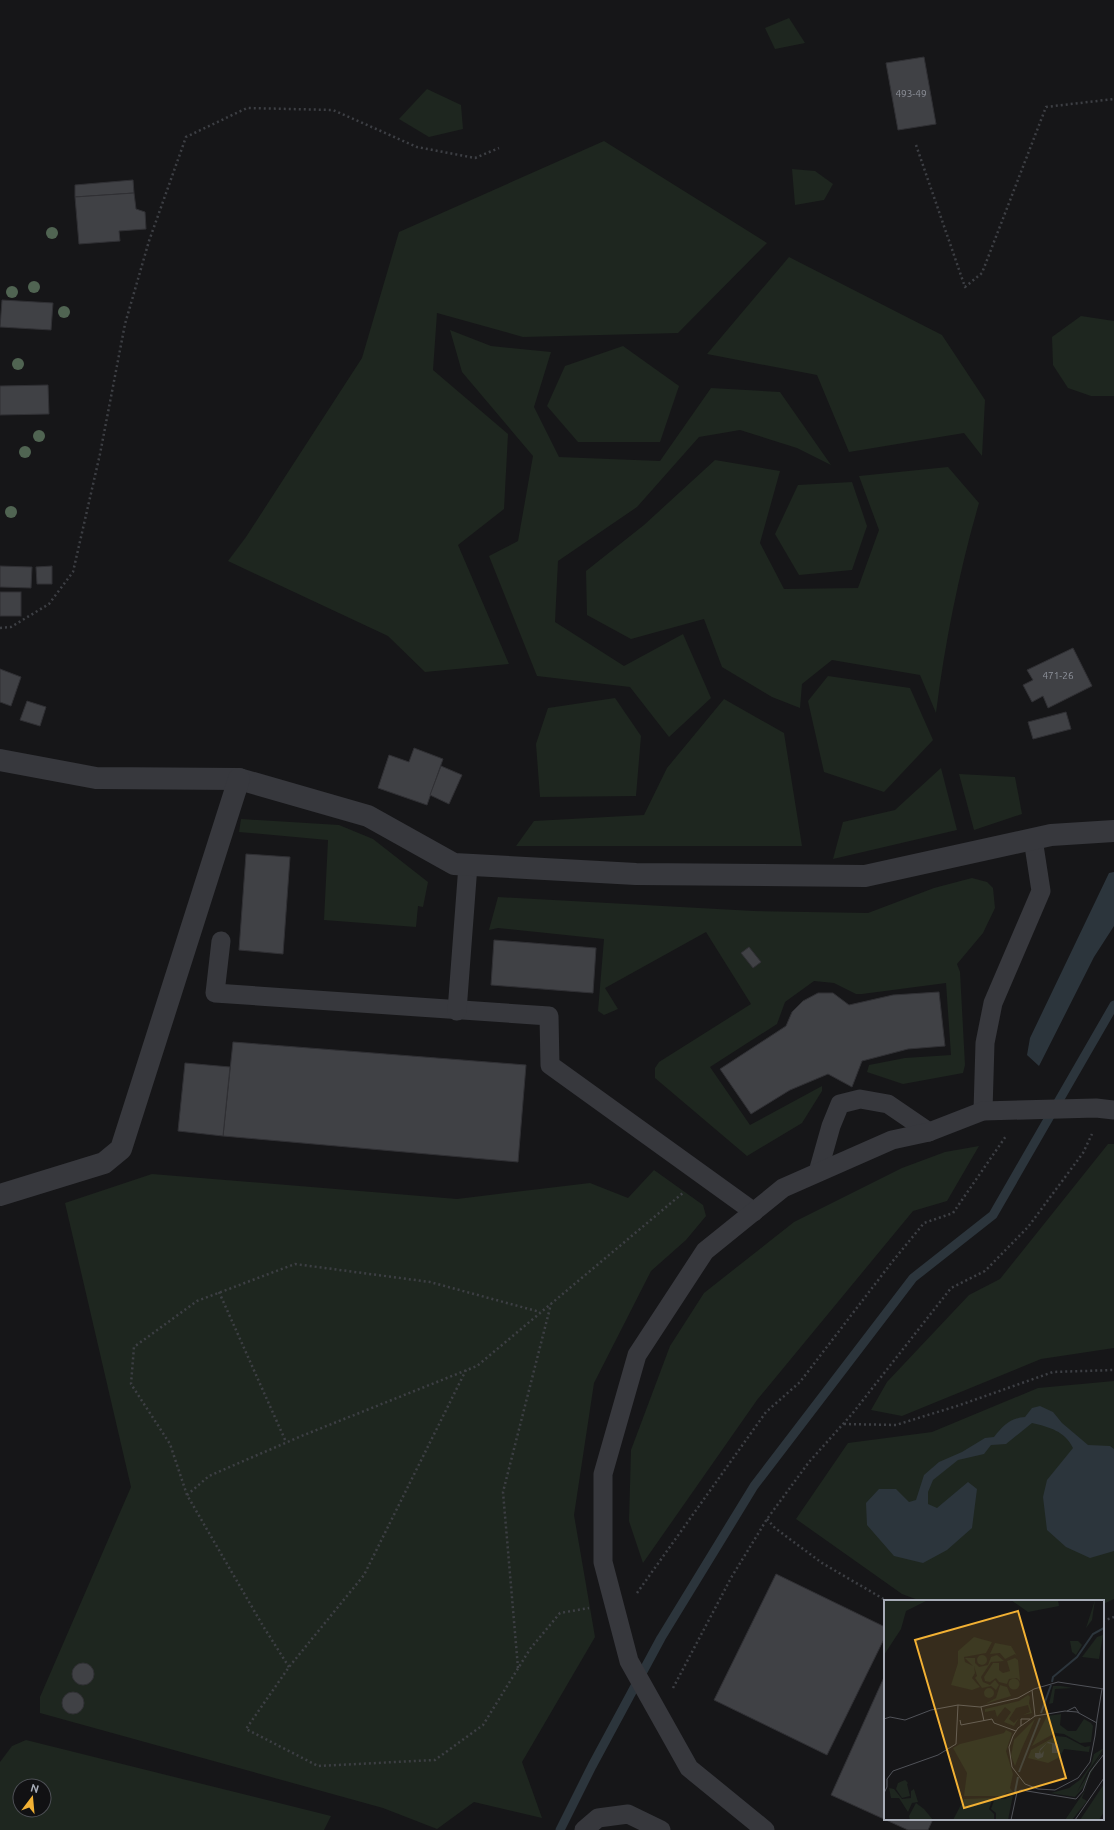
<svg xmlns="http://www.w3.org/2000/svg" width="1114" height="1830" viewBox="0 0 1114 1830" font-family="Ubuntu,sans-serif">
  <style>
    .green { fill: #1e261f; fill-rule: evenodd }
    .water { fill: #2c353c }
    .lines { fill: none; stroke-linecap: round; stroke-linejoin: round }
    .stream { stroke: #2c353c; stroke-width: 9 }
    .building { fill: #404145; stroke: #303034 }
    .path { stroke: #3d3f44; stroke-width: 2.5; stroke-dasharray: 2 3; stroke-linecap: butt }
    .lane { stroke: #37383d; stroke-width: 19 }
    .street { stroke: #37383d; stroke-width: 22 }
    .tree { fill: #506452 }
    .labels { text-anchor: middle; stroke-width: 3; stroke-linejoin: round; paint-order: stroke }
    .number-label { font-size: 10px; fill: #8e929b }
    .inset-river { fill: none; stroke: #2c353c; stroke-width: 2 }
    .inset-road { fill: none; stroke: #505258; stroke-width: 1 }
    .view { fill: #f2b134; fill-opacity: 0.15; stroke: #f2b134; stroke-width: 2 }
    .inset-edge { fill: none; stroke: #a8adb8; stroke-width: 2 }
  </style>
  <rect width="100%" height="100%" fill="#161618"/>
  <!-- green -->
  <g class="green">
    <polygon points="789,18 805,43 775,49 765,28"/>
    <polygon points="427,89 461,105 463,129 429,137 399,119"/>
    <polygon points="604,141 767,243 678,333 523,337 437,313 433,370 508,434 504,509 458,545 509,664 425,672 388,636 228,561 246,537 362,358 399,232"/>
    <polygon points="792,169 815,171 833,184 824,200 795,205"/>
    <polygon points="789,257 942,335 985,400 982,456 964,433 849,452 817,375 707,354"/>
    <polygon points="1081,316 1114,321 1114,396 1091,396 1068,388 1053,365 1052,337"/>
    <polygon points="450,330 491,346 551,352 534,407 559,457 660,461 711,388 780,392 831,465 797,448 740,430 699,437 637,507 558,561 555,622 624,666 683,634 711,698 669,737 630,687 537,676 489,556 518,541 533,456 462,372"/>
    <polygon points="623,346 679,386 660,442 578,442 547,406 565,366"/>
    <path d="M715,460L780,471L760,543L784,589L858,588L879,530L859,476L948,467L979,503C959,572 945,642 936,713L920,675L832,660L802,684L800,708L772,697L722,667L704,619L631,639L587,615L586,571L644,525Z"/>
    <polygon points="852,482 867,526 852,570 799,575 775,534 798,485"/>
    <polygon points="828,676 910,688 933,740 884,792 824,772 808,701"/>
    <polygon points="615,698 641,736 636,796 540,797 536,744 548,708"/>
    <polygon points="724,699 784,733 802,846 516,846 534,821 644,815 667,768"/>
    <polygon points="941,768 957,830 833,859 843,822 895,810"/>
    <polygon points="959,774 1015,777 1022,814 974,830"/>
    <polygon points="241,819 339,825 373,839 428,882 423,907 418,906 416,927 324,920 328,840 239,832"/>
    <polygon points="972,878 987,882 993,888 995,908 983,933 957,964 960,972 965,1065 963,1073 903,1084 867,1072 869,1065 905,1058 951,1055 946,983 862,994 856,994 834,983 814,981 785,1002 777,1024 710,1067 750,1125 822,1086 822,1091 802,1123 747,1156 655,1078 655,1068 659,1062 751,1004 706,932 605,988 618,1009 604,1015 598,1011 604,939 498,928 489,930 498,897 754,911 868,913 934,888"/>
    <polygon points="1108,1144 1114,1144 1114,1348 1041,1359 902,1416 871,1410 887,1382 969,1295 1000,1279"/>
    <polygon points="979,1146 947,1201 913,1211 757,1400 643,1563 629,1521 631,1450 670,1346 704,1293 794,1222 902,1168 945,1152"/>
    <polygon points="654,1170 703,1205 706,1216 686,1240 651,1271 594,1383 574,1515 595,1637 522,1762 542,1818 474,1802 437,1829 383,1808 40,1713 40,1697 131,1487 65,1203 152,1174 457,1199 590,1183 628,1198"/>
    <polygon points="1114,1381 1114,1599 1103,1604 1103,1601 921,1601 902,1594 796,1519 848,1443 932,1432 1038,1388"/>
    <path d="M26,1740L331,1816L324,1830H0V1762L12,1746ZM20,1786H44V1810H20Z"/>
  </g>
  <!-- water -->
  <g class="water">
    <polygon points="1114,872 1114,926 1094,957 1039,1066 1027,1055 1030,1038 1109,873"/>
    <path d="M1040,1406L1053,1412L1062,1423L1088,1445L1110,1446L1114,1449V1551L1090,1558L1066,1547L1047,1530L1043,1497L1047,1480L1073,1448C1065,1431 1049,1427 1032,1423L1006,1444L991,1445L984,1454L958,1460L933,1480L928,1492V1504L937,1508L968,1482L977,1489L972,1528L947,1550L923,1563L894,1556L867,1525L866,1503L879,1489H896L909,1502L916,1500L924,1475L939,1462L962,1452L985,1438L994,1437C1003,1426 1010,1418 1025,1417L1032,1408Z"/>
  </g>
  <g class="lines">
    <!-- stream -->
    <polyline class="stream" points="560,1830 592,1766 661,1638 754,1486 913,1278 993,1215 1114,1005"/>
  </g>
  <!-- building -->
  <g class="building">
    <polygon points="924,57 936,124 898,130 886,63"/>
    <polygon points="133,180 134,193 75,197 75,185"/>
    <polygon points="134,193 136,209 145,212 146,229 119,231 120,241 79,244 75,197"/>
    <polygon points="2,300 53,303 51,330 0,327"/>
    <polygon points="48,385 49,414 0,415 0,386"/>
    <polygon points="0,566 32,567 31,588 0,587"/>
    <polygon points="52,566 52,584 37,584 36,567"/>
    <rect x="0" y="592" width="21" height="24"/>
    <polygon points="1073,648 1092,686 1048,708 1043,696 1032,702 1023,685 1033,680 1027,670"/>
    <polygon points="0,669 21,677 11,706 0,702"/>
    <polygon points="27,701 46,707 40,726 20,720"/>
    <polygon points="1066,712 1071,729 1033,739 1028,722"/>
    <polygon points="414,748 443,759 427,805 378,788 389,755 409,762"/>
    <polygon points="441,766 462,775 449,804 430,795"/>
    <polygon points="246,854 290,857 283,954 239,950"/>
    <polygon points="494,940 596,948 593,993 491,985"/>
    <polygon points="749,947 761,962 753,968 741,953"/>
    <polygon points="939,992 945,1046 908,1049 862,1061 852,1087 828,1074 790,1090 751,1114 720,1069 786,1026 792,1012 803,1001 818,993 833,993 849,1005 893,995"/>
    <polygon points="233,1042 526,1065 518,1162 223,1136"/>
    <polygon points="185,1063 230,1067 223,1136 178,1131"/>
    <polygon points="776,1574 885,1627 885,1637 827,1755 714,1700"/>
    <circle cx="83" cy="1674" r="11"/>
    <polygon points="885,1675 885,1819 933,1819 928,1830 908,1830 831,1795"/>
    <circle cx="73" cy="1703" r="11"/>
  </g>
  <g class="lines">
    <!-- path -->
    <g class="path">
      <polyline points="916,145 965,287 982,273 1046,107 1114,99"/>
      <polyline points="0,628 11,627 49,604 73,572 100,454 125,324 149,241 186,137 247,108 333,110 417,147 475,158 499,148"/>
      <polyline points="219,1292 286,1442"/>
      <polyline points="466,1370 364,1575 289,1667 246,1729 318,1766 435,1760 483,1725 530,1649 560,1613 589,1608"/>
      <polyline points="844,1424 896,1425 960,1405 1053,1372 1114,1370"/>
      <polyline points="187,1495 209,1476 299,1437 477,1366 684,1192"/>
      <polyline points="767,1519 775,1528 822,1563 887,1601"/>
      <polyline points="637,1593 766,1412 800,1382 892,1262 924,1223 953,1213 1006,1136"/>
      <polyline points="1103,1621 1114,1617"/>
      <polyline points="289,1667 263,1626 187,1495 170,1444 131,1384 134,1347 197,1301 295,1264 430,1282 540,1312"/>
      <polyline points="518,1668 503,1492 551,1304"/>
      <polyline points="673,1688 731,1578 767,1519 809,1462 852,1414 951,1288 985,1271 1028,1227 1083,1153 1092,1134"/>
    </g>
    <!-- lane -->
    <g class="lane">
      <polyline points="221,941 215,993 549,1016 550,1065 754,1212"/>
      <polyline points="457,1011 468,865"/>
      <polyline points="983,1111 985,1043 993,1003 1041,891 1033,839"/>
      <polyline points="818,1172 831,1126 840,1104 860,1099 888,1104 929,1132"/>
      <polyline points="584,1830 598,1818 628,1814 661,1830"/>
      <polyline points="765,1830 689,1768 629,1661 603,1562 603,1474 637,1355 705,1251 783,1188 892,1140 929,1132 983,1111 1096,1108 1114,1110"/>
    </g>
    <!-- street -->
    <g class="street">
      <polyline points="0,760 96,778 239,779 368,816 454,864 636,874 865,876 1051,835 1114,831"/>
      <polyline points="0,1195 104,1163 121,1149 239,779"/>
    </g>
  </g>
  <!-- trees -->
  <g class="tree">
    <circle cx="52" cy="233" r="6"/>
    <circle cx="34" cy="287" r="6"/>
    <circle cx="12" cy="292" r="6"/>
    <circle cx="64" cy="312" r="6"/>
    <circle cx="18" cy="364" r="6"/>
    <circle cx="39" cy="436" r="6"/>
    <circle cx="25" cy="452" r="6"/>
    <circle cx="11" cy="512" r="6"/>
  </g>
  <g class="labels">
    <!-- number labels -->
    <g class="number-label">
      <text x="911" y="97">493-49</text>
      <text x="1058" y="679">471-26</text>
    </g>
  </g>
  <!-- overview -->
  <g transform="translate(884 1600)">
    <rect width="220" height="220" fill="#161618"/>
    <path d="M0,0H44L22,11L17,29L0,55ZM127,0H174L175,6L144,12ZM211,0L208,20L202,28ZM219,35L215,59L198,57L213,37ZM90,37L108,42L102,53L80,57L81,62L89,66L81,58H91V63L95,67L104,65L107,57L113,55L120,61L107,62L97,77L99,82L106,85L111,80L115,85L112,90L107,86L98,88L91,78L93,76L90,66L91,73L88,78L96,87L88,90L67,85L74,63V51ZM186,41H194L198,45L192,55L188,52ZM111,43L127,46L133,56L131,54L121,59L116,53L106,54ZM93 60a5 5 0 1 1 10 0a5 5 0 1 1-10 0ZM131,58L134,60L136,81L133,78L125,79L123,84L115,82L112,78L106,82L101,81L100,77L109,63H115V70L119,73L126,71L123,61ZM124.5 84a5.5 5.5 0 1 1 11 0a5.5 5.5 0 1 1-11 0ZM116,85L123,87L127,96L101,104L112,98ZM169,86H177L189,88L171,89L169,103L165,104ZM100 93a5 5 0 1 1 10 0a5 5 0 1 1-10 0ZM144,95L146,97L145,103L148,113L139,115L146,112L144,105L132,108L125,119L130,123L135,118L130,126L120,122L127,112L121,107L113,117L111,110L101,112V109L135,101ZM177,114L176,125L184,131H192L200,119L207,123L209,126L207,142L196,143L180,134L171,133L148,146L163,116ZM151,119L138,148L131,166L127,156L130,140ZM122,130L128,133L122,151L129,174L126,188L129,192L122,193L120,196H80L83,173L69,148L76,144L120,133ZM172,136L182,137L201,147L206,146L205,152L180,149L176,157L164,163L144,158L147,150ZM220,148L203,173L193,192L220,149L199,188L191,197L167,193L185,188L197,179L207,165L210,154ZM209,171L198,198L203,201L188,220H181L200,192ZM21,180L24,183L27,180L23,184L26,196L18,198L12,189L14,183ZM220,184V212L215,220H196ZM5,188L10,189L18,199L27,198V191L30,189L34,202L28,203L24,212L15,198H7ZM129,195L124,220H112V213L107,209L111,198L121,199ZM109,198L105,209L110,214V220H69L80,199ZM32,203L40,209L49,220H26L25,216Z" fill="#1e261f"/>
    <path d="M164,142L174,144L175,153H168V144L163,143L156,151L157,154L160,151L159,157L154,159L151,157V153H155L156,149Z" fill="#2c353c"/>
    <path class="inset-river" d="M168,82L169,77L193,57L209,34L220,28M157,113L167,85M135,172L156,118M131,192L134,177"/>
    <path class="inset-road" d="M148,90L151,116M97,107L100,121M183,111L191,107L195,113M0,119L6,117L21,120L47,110L74,105L96,107L134,98L150,89L174,82L220,89M76,120L77,125L108,119L110,123L132,131M213,123L193,112L181,111L151,116L134,128L129,136L125,147L128,167L141,184L154,189L171,190L194,178L206,162L211,136L213,119L218,89M137,126V119H146M0,193L3,187V179L9,171L54,155L72,144L74,105M127,220L133,192L137,190L192,199L199,191L206,172L220,154M191,220L220,178"/>
    <path class="view" d="M134,11L182,178L80,208L31,40Z"/>
    <rect width="220" height="220" class="inset-edge"/>
  </g>
  <!-- north arrow -->
  <g transform="translate(32 1798) rotate(16)"><circle r="19" fill="#111113" stroke="#4d4f55"/>
  <path d="M0-3L7 15L0 10L-7 15Z" fill="#f2b134"/>
  <text y="-6" font-size="11" font-weight="bold" text-anchor="middle" fill="#a8adb8">N</text>
  </g>
</svg>
